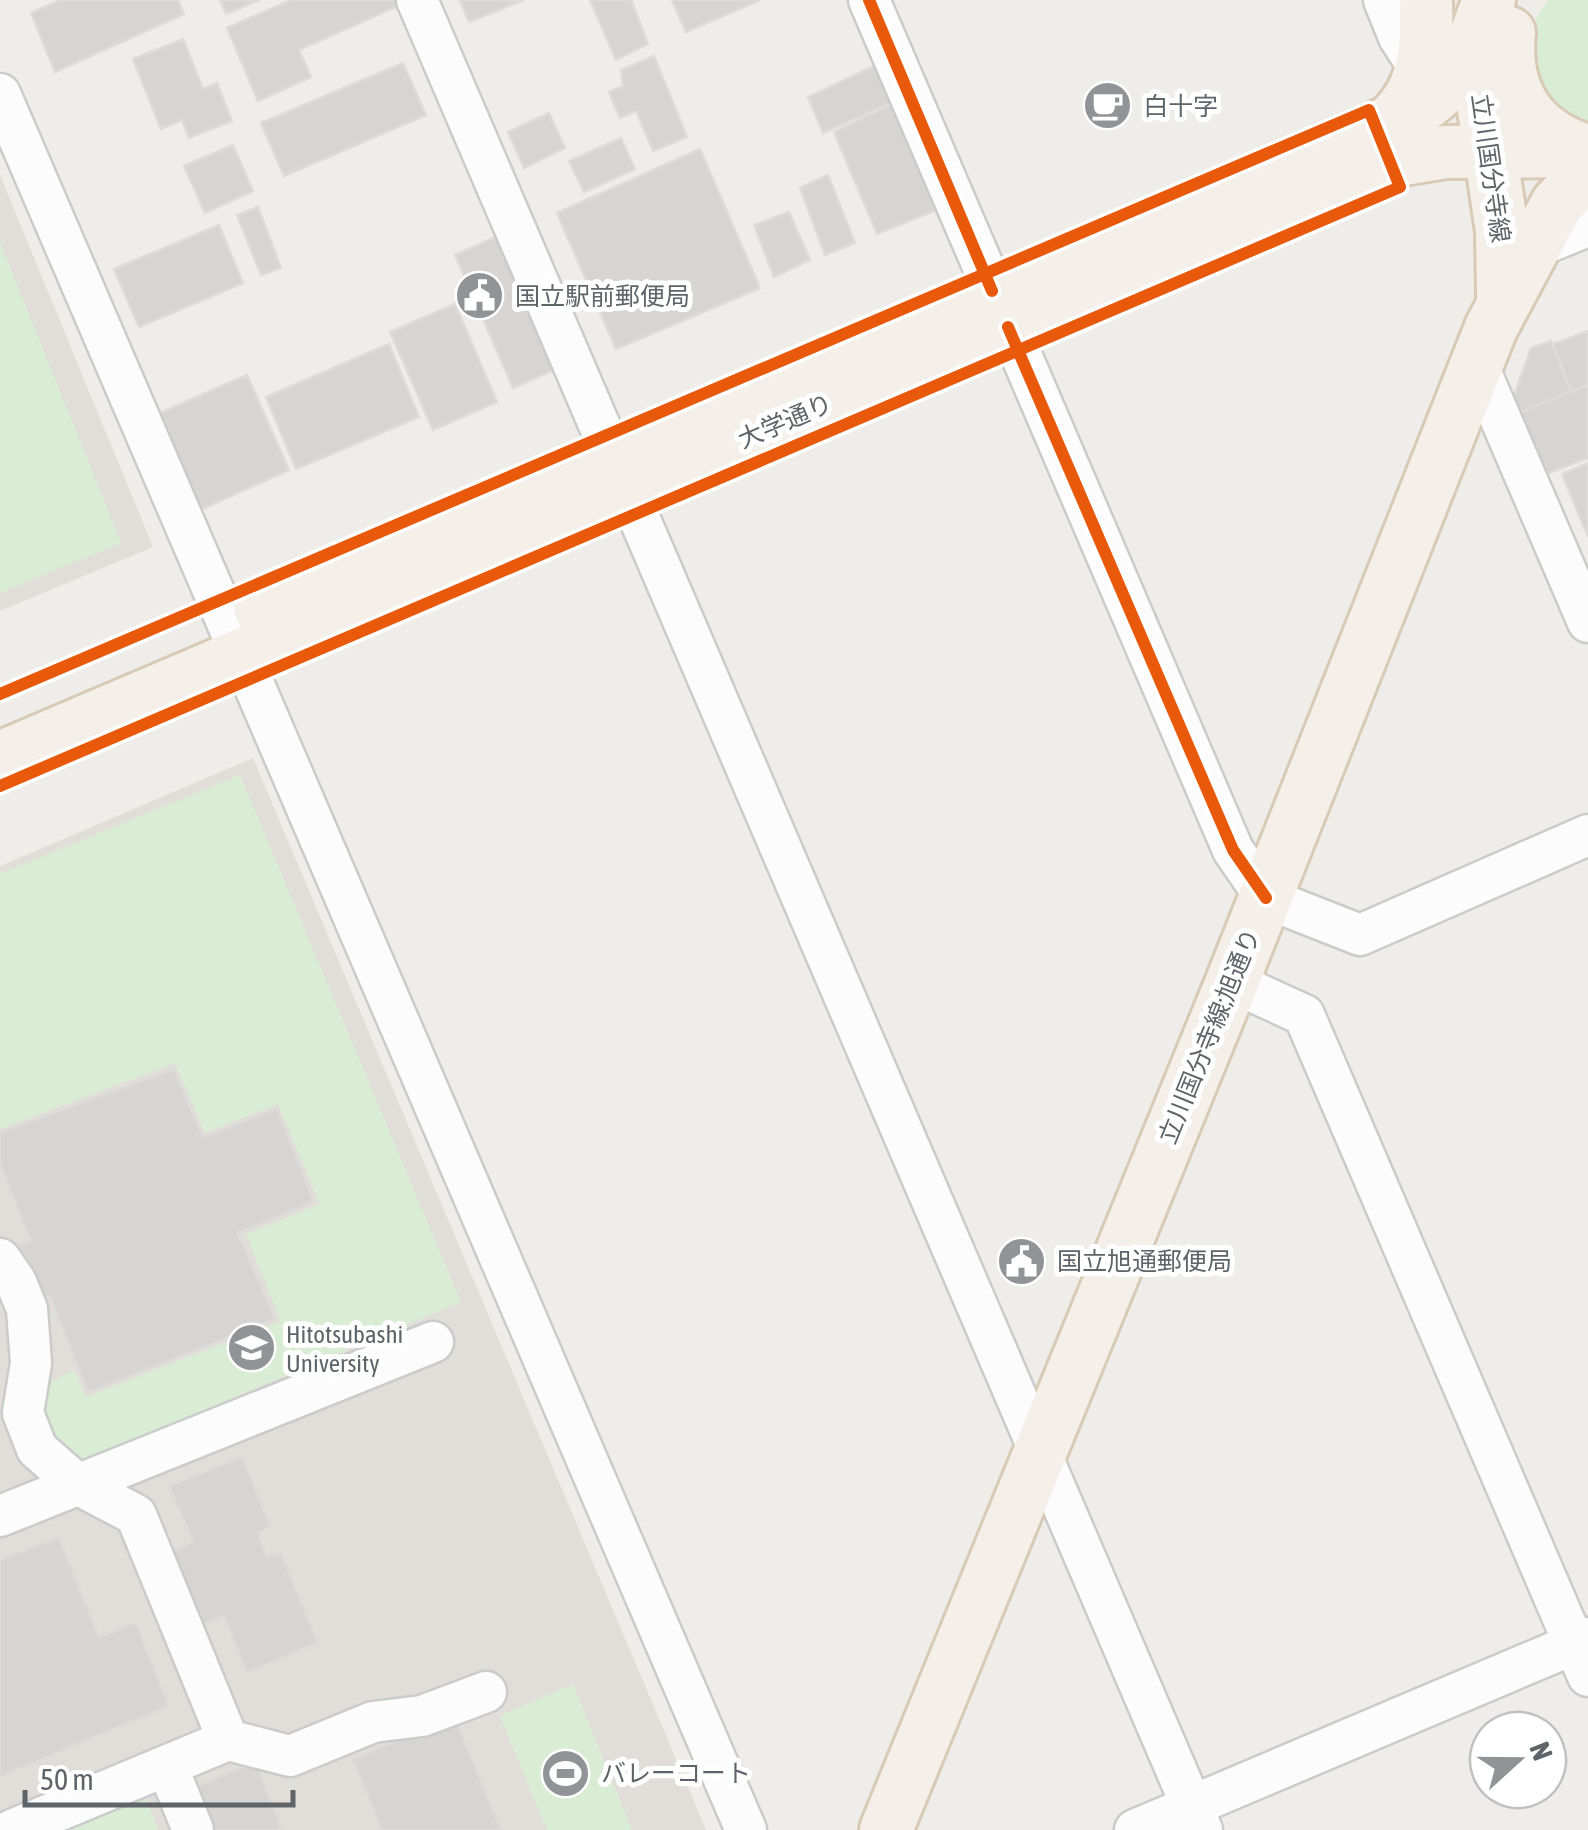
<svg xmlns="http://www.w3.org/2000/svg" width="1588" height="1830" viewBox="0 0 1588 1830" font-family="'Asap Condensed','Noto Sans JP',sans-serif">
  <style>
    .education { fill: #e1ddd9 }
    .green { fill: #d9ecd4 }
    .building { fill: #d7d5d4; stroke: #dedcd8; stroke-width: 2.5 }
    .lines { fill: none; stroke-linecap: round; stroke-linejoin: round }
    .minor-casing { stroke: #cacbcb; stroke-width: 45 }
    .major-casing { stroke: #d9cab6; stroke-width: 58 }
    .minor { stroke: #fdfcfc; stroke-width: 40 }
    .major { stroke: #f4f0e9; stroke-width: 52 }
    .cycleway-casing { stroke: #fff; stroke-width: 19 }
    .cycleway { stroke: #e8590c; stroke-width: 12 }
    .labels { text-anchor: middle; stroke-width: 10; stroke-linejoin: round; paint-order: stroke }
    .poi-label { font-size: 25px; fill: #5e6468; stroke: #fff; text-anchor: start }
    .street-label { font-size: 25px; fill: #5e6468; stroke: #fff }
  </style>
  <rect width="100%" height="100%" fill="#efedea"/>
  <!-- education -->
  <g class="education">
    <polygon points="0,175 153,547 0,611"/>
    <polygon points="253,758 706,1830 0,1830 0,866"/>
  </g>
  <!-- green -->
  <g class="green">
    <path d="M1548,0H1588V129C1534,110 1511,46 1548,0Z"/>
    <polygon points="0,242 121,543 0,593"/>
    <polygon points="240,775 461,1302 80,1462 36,1422 43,1386 74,1370 86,1397 281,1321 246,1234 320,1204 278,1104 205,1133 175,1063 0,1129 0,874"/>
    <polygon points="573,1684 632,1830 547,1830 500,1716"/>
    <polygon points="144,1793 158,1830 53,1830"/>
  </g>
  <!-- building -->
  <g class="building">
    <polygon points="60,0 178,0 184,14 55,72 31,13"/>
    <polygon points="220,0 259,0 226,14"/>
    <polygon points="291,0 406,0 407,2 299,50 311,77 258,101 227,28"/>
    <polygon points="460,0 524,0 469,22"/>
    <polygon points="590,0 631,0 648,44 616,60"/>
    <polygon points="672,0 760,0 686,32"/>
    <polygon points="183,39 203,89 217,83 232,121 189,138 182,120 161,129 133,59"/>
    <polygon points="654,56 687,137 653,151 636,111 620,118 609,92 623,86 621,70"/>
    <polygon points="403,63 426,115 284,176 261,123"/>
    <polygon points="876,65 891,103 823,133 808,97"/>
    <polygon points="898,101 941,208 877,234 834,132"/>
    <polygon points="549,113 565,148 524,168 508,132"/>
    <polygon points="621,138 635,169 584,192 569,161"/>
    <polygon points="233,145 253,191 205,213 184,166"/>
    <polygon points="700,149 760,288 616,349 557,213"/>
    <polygon points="828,175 855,243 825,255 800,188"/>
    <polygon points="258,207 281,268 261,275 237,215"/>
    <polygon points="789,212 810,260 774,277 754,225"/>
    <polygon points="219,225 243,283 139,327 114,269"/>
    <polygon points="507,232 565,365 513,388 455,255"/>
    <polygon points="455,304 497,402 433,430 390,332"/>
    <polygon points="1588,331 1588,385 1571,392 1553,344"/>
    <polygon points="1551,341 1571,392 1518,413 1513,399 1531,348"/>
    <polygon points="389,344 419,417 296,469 266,397"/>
    <polygon points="247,375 289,470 200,510 158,414"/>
    <polygon points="1588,385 1588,458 1542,476 1518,413"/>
    <polygon points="1588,463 1588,537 1562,474"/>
    <polygon points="174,1069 203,1137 277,1108 314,1202 238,1233 275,1319 88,1393 50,1296 27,1304 7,1250 30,1241 0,1164 0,1132"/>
    <polygon points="242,1456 271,1527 258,1533 267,1557 281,1553 318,1643 247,1673 224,1617 197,1626 168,1553 193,1542 169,1486"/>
    <polygon points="59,1537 99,1637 136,1622 169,1706 0,1777 0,1559"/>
    <polygon points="455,1717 501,1830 382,1830 352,1759"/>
    <polygon points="256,1762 282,1830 211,1830 193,1787"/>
  </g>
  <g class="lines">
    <defs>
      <g id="minor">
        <polyline points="417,0 1202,1830"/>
        <polyline points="869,0 1233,850 1266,898 1360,935 1588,835"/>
        <polyline points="1384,0 1399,37 1429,84"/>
        <polyline points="0,94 746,1830"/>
        <polyline points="1521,238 1551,241 1588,226"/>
        <polyline points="1477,364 1588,622"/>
        <polyline points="1232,982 1304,1015 1588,1676"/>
        <polyline points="0,1259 16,1282 27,1309 31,1363 23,1413 37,1449 77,1484 136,1515 228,1740"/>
        <polyline points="0,1516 433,1342"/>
        <polyline points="167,1766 193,1830"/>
        <polyline points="12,1830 228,1740 290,1756 373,1722 422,1716 486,1692"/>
        <polyline points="1135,1830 1588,1638"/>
      </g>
      <g id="major">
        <polyline points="1489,0 1476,35 1476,56 1502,231 1503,295"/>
        <path d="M1509,33C1503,91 1530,134 1587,151"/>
        <path d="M1393,119C1427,86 1427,45 1426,0"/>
        <path d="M260,608L1413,112C1447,91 1460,71 1476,35"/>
        <polyline points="0,758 1403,159 1446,152 1584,151"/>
        <polyline points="886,1830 1232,982 1491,328 1557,204 1588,172"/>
      </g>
    </defs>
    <!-- minor casing -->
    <use href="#minor" class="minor-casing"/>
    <!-- major casing -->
    <use href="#major" class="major-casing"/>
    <!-- minor -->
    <use href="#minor" class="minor"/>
    <!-- major -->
    <use href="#major" class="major"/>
    <defs>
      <g id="cycleway">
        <polyline points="869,0 992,291"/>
        <polyline points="1008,327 1233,850 1266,898"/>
        <polyline points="0,694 1369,110 1400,187 0,786"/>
      </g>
    </defs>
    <!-- cycleway casing -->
    <use href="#cycleway" class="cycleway-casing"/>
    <!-- cycleway -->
    <use href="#cycleway" class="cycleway"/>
  </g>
  <!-- icons -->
  <defs>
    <symbol id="cafe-disc" viewBox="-11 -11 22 22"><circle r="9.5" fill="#919496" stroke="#fff"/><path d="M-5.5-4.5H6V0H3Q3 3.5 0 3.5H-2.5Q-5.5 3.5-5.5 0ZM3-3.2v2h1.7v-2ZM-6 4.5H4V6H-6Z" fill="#fff"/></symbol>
    <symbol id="civic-disc" viewBox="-11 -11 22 22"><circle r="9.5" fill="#919496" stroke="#fff"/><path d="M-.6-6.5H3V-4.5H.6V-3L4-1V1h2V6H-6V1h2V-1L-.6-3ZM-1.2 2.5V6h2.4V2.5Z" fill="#fff"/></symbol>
    <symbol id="university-disc" viewBox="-11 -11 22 22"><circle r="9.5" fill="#919496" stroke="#fff"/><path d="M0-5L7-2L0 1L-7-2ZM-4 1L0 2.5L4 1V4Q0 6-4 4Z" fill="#fff"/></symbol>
    <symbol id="stadium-disc" viewBox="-11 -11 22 22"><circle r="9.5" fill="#919496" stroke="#fff"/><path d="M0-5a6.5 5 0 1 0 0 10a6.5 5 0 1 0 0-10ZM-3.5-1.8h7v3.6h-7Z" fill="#fff"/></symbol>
  </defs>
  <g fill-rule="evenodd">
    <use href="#cafe-disc" x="1080" y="78" width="55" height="55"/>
    <use href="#civic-disc" x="452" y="268" width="55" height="55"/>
    <use href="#civic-disc" x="994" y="1234" width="55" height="55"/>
    <use href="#university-disc" x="224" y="1320" width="55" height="55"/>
    <use href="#stadium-disc" x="538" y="1746" width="55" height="55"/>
  </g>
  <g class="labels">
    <!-- poi labels -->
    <g class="poi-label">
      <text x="1143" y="115">白十字</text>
      <text x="515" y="305">国立駅前郵便局</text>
      <text x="1057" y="1270">国立旭通郵便局</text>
      <text x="286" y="1343">Hitotsubashi<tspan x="286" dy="29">University</tspan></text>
      <text x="601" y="1782">バレーコート</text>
    </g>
    <!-- street labels -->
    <g class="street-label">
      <text transform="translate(1491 168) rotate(82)" y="9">立川国分寺線</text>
      <text transform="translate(785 421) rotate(-23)" y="9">大学通り</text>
      <text transform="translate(1209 1036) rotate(-68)" y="9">立川国分寺線;旭通り</text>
    </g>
  </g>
  <!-- north arrow -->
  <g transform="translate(1518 1760) rotate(69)"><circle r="48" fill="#ffffff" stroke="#bfc1c3" stroke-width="2.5"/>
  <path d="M0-8L18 38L0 25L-18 38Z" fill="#919496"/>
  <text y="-15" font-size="28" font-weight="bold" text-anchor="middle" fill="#5e6468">N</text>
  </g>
  <!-- scale -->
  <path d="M25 1790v15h268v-15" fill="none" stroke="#5e6468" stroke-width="5"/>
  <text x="40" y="1790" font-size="30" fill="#5e6468" stroke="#ffffff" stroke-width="8" paint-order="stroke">50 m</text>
</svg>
